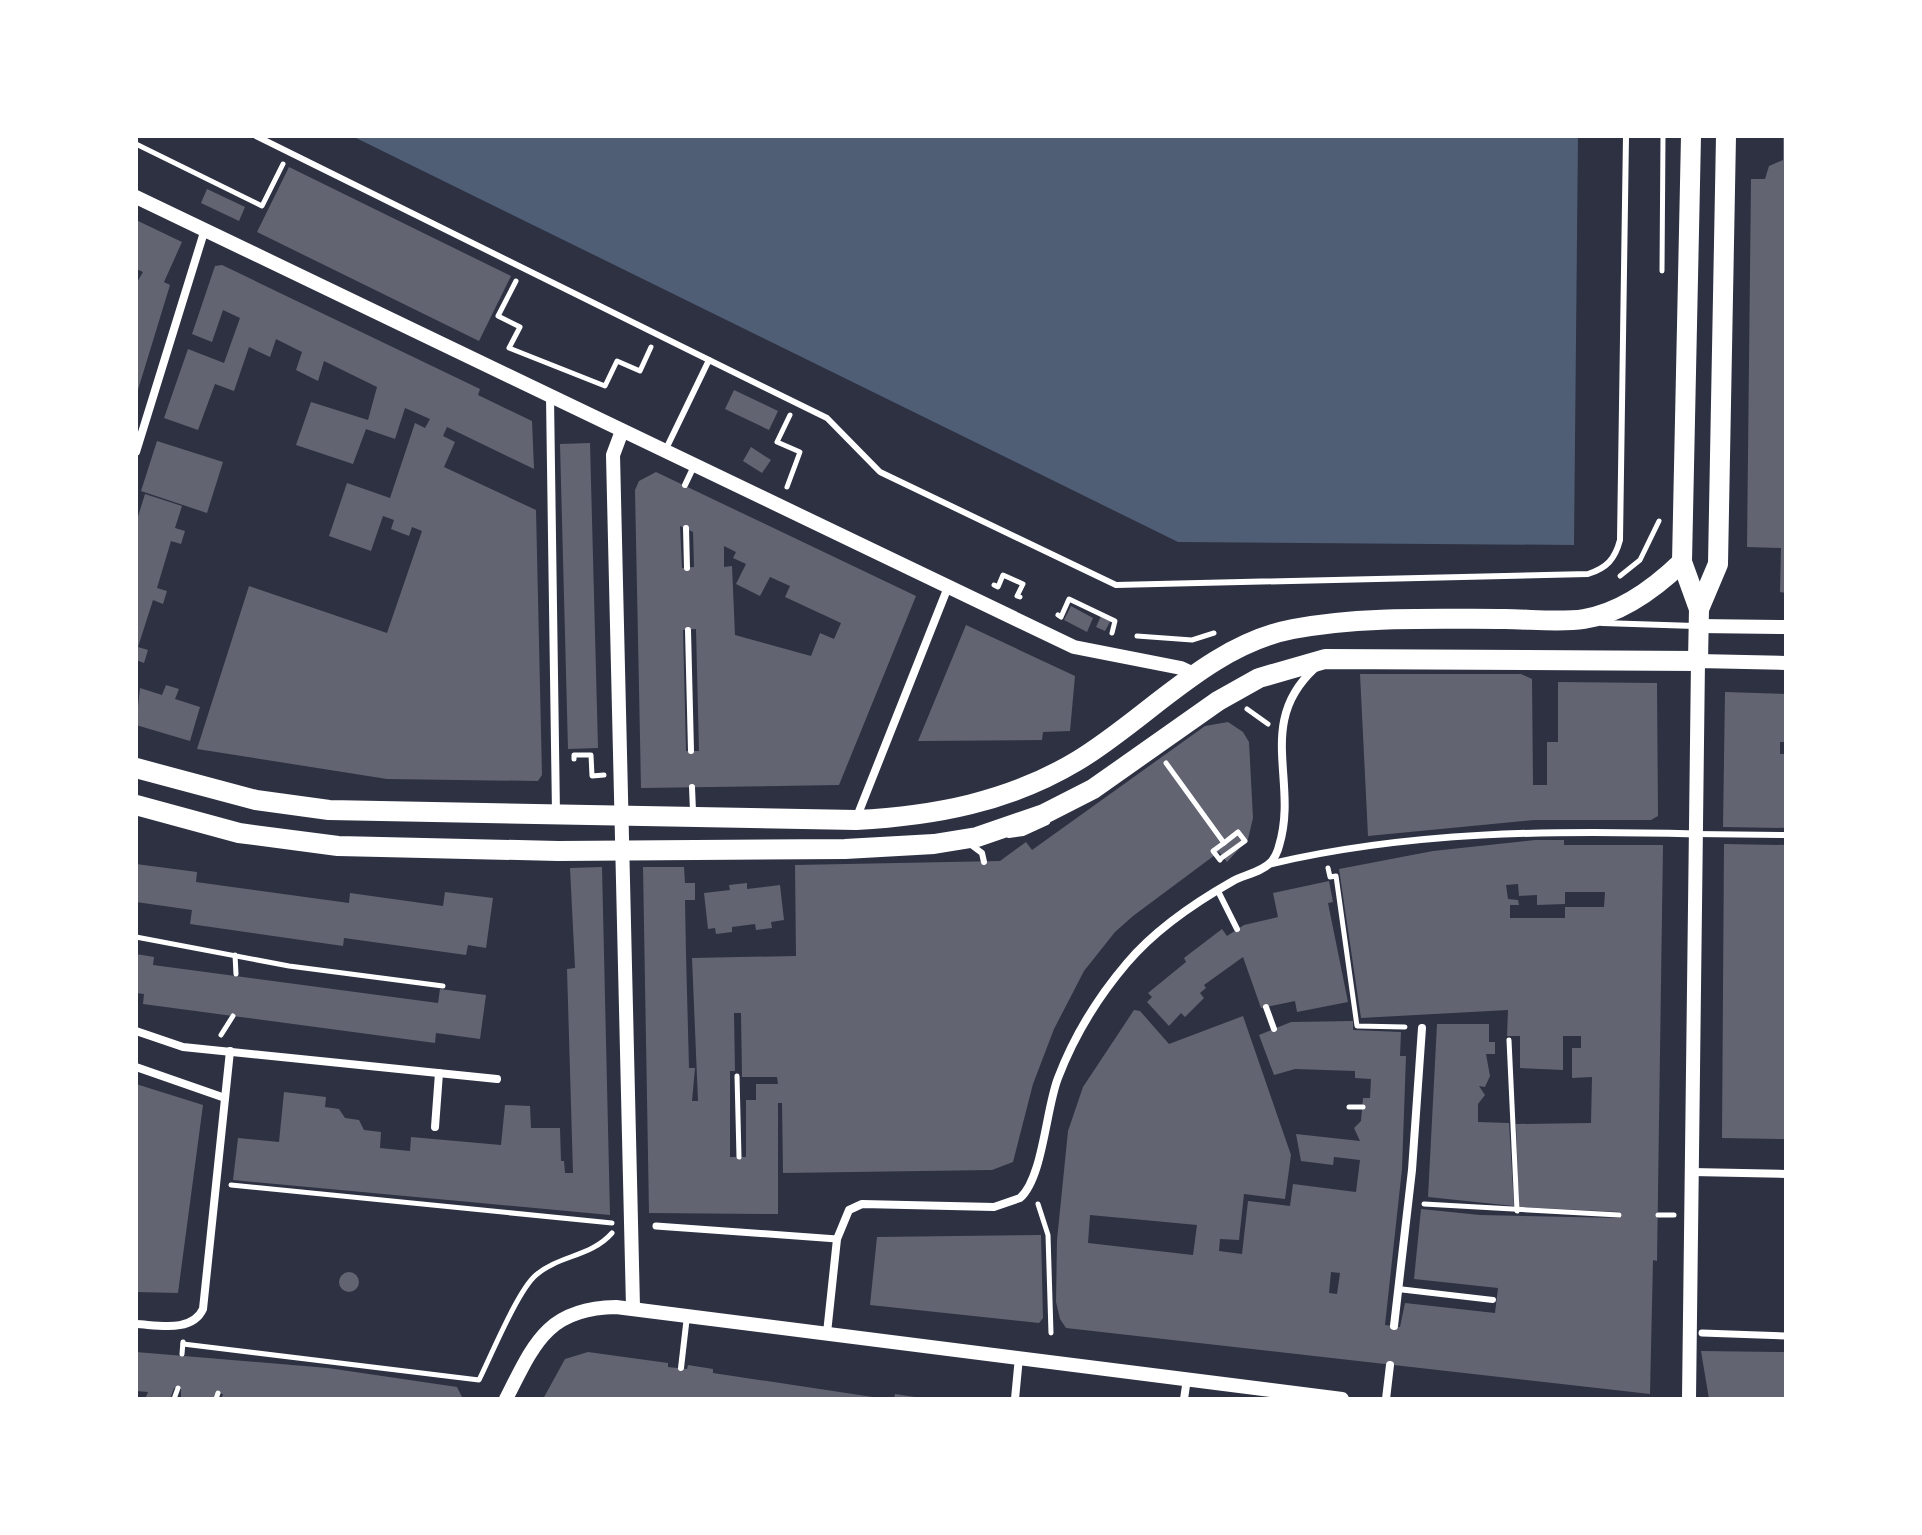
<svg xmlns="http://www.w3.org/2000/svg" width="1922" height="1535" viewBox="0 0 1922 1535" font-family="'Roboto Serif',serif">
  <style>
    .water { fill: #4f5d75 }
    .building { fill: #626471; fill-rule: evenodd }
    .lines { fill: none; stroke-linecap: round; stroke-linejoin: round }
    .path { stroke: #fff; stroke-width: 5 }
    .service { stroke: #fff; stroke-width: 6 }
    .pedestrian { stroke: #fff; stroke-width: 7 }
    .minor { stroke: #fff; stroke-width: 8 }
    .tertiary { stroke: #fff; stroke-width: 14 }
    .primary { stroke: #fff; stroke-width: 20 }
  </style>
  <rect width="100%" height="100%" fill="#2d3142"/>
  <!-- water -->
  <polygon class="water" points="352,136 1578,136 1574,545 1178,542"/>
  <!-- building -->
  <g class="building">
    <polygon points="1783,136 1786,136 1786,593 1780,592 1781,548 1747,547 1751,179 1765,179 1769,166 1783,160"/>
    <polygon points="289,167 511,276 479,341 257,232"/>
    <polygon points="207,189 245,207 239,221 201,203"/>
    <polygon points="136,220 182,242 164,282 170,285 137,393 136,284 143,272 136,269"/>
    <polygon points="222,265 480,389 478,395 532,421 534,469 447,427 443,436 455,442 444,467 536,510 542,775 538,781 387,779 197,749 249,586 387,633 422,531 412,527 409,536 391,529 394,520 383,516 371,551 329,536 347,483 390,498 415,423 425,428 430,419 405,408 395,439 366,429 353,464 296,445 311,402 368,420 377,387 324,361 318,381 296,370 302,352 276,339 270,357 249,347 234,391 215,384 198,430 164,418 188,349 224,363 240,318 223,310 212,342 192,334 215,266"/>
    <polygon points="734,390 778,411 769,430 725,409"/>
    <polygon points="157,441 223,462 207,513 141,491"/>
    <polygon points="590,443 598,748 568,749 560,444"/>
    <polygon points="751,447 771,460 762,473 743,461"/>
    <path d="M656,472L916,596L839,785L641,788L635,490L639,481ZM680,526L693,532L694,567L682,568ZM724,546L736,552L733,558L746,564L736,584L760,596L770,577L790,586L785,597L841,623L834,639L820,633L811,656L735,635L732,566L724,567ZM696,629L699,751H686L683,630Z"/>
    <polygon points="145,494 182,506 175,528 185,531 181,544 171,541 157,588 167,591 163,604 153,600 138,647 148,650 144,663 136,660 136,523"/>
    <polygon points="1071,606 1093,618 1087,632 1064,620"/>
    <polygon points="1101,616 1111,620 1105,631 1096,627"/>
    <polygon points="966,625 1075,676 1070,731 1043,732 1042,740 918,741"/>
    <polygon points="1360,674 1521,674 1532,679 1533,785 1547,785 1547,742 1558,742 1558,682 1657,683 1658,816 1651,820 1534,820 1368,836"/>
    <polygon points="166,685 179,689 175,699 200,707 190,741 136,725 140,688 162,695"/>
    <polygon points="1725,692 1786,694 1786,742 1780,742 1780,754 1786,754 1786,828 1723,827"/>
    <path d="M1228,722L1243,732L1249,742L1253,818L1248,839L1227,862L1219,852L1133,916L1115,932L1084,971L1054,1029L1033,1084L1013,1162L992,1170L783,1173L782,1103H778V1214L649,1213L643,867H684L685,883H695V900H685L686,954L689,1068H695L692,1101H698L692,958L796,956L795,865L1000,861L1026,842L1032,850L1205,726ZM734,1013H741L742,1077H777L778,1084H756V1100H746V1157H730V1071H735Z"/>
    <path d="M1535,840H1564V845H1663L1657,1261L1653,1260L1650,1394L1066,1328L1060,1319L1056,1302L1057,1240L1068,1131L1083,1087L1134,1010L1140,1011L1169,1044L1243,1016L1291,1155L1285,1199L1244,1194L1239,1240L1220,1239L1219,1251L1242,1254L1248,1201L1290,1206L1293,1184L1356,1192L1360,1160L1334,1157L1333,1165L1301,1161L1296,1134L1360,1141L1354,1128L1361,1121L1363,1098H1370L1371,1079L1355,1078V1071L1295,1069L1274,1075L1259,1035L1291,1022L1353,1021V1030L1401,1032L1400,1056H1406L1402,1169L1385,1325L1400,1327L1405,1303L1495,1313L1498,1288L1414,1279L1421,1209L1480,1215L1619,1218V1212L1519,1207L1516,1124L1591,1123L1592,1077L1572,1078V1048H1581V1036H1563V1070L1520,1068V1036H1507L1508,1010L1361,1018L1339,869L1433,851ZM1518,884L1519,896L1537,895V905L1565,904V892H1605L1604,907H1565V918H1510V905H1519L1518,900L1508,899L1506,885ZM1090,1215L1197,1225L1193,1255L1088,1243ZM1331,1272L1340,1273L1337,1294L1329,1293Z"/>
    <polygon points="1724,844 1786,845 1786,1139 1722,1138"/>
    <polygon points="136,864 197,872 196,882 349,903 350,893 443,906 445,892 493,898 486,948 468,945 466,955 344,938 343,946 190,924 192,910 136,902"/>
    <polygon points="602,867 610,1215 233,1180 238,1138 279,1142 284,1092 326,1097 325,1107 339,1109 345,1118 359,1120 364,1130 381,1132 380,1148 410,1151 411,1137 501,1145 505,1105 530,1106 531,1128 560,1128 561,1161 564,1161 565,1173 573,1173 567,969 575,968 570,868"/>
    <polygon points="1329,881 1333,902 1328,903 1348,1002 1297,1012 1295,1001 1261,1008 1243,957 1204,985 1206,988 1200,993 1204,998 1185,1017 1181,1013 1169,1026 1147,1002 1152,997 1148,993 1186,962 1184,958 1222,929 1227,936 1244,925 1278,917 1273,893"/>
    <polygon points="747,883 747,889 780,885 784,920 771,922 772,928 756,930 755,924 732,927 732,932 716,934 715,928 708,929 704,893 730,890 729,885"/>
    <polygon points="136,954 154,957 153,965 438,1003 440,989 486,995 480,1039 436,1033 435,1043 143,1004 144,994 136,993"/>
    <polygon points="1437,1024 1489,1024 1489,1042 1495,1042 1495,1054 1486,1054 1490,1076 1485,1087 1479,1086 1485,1095 1478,1104 1478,1122 1509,1123 1514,1206 1428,1197"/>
    <polygon points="136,1084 203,1105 178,1293 136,1292"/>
    <polygon points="1041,1235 1043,1318 1039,1323 870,1305 877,1237"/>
    <circle cx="349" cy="1282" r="10"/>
    <polygon points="1701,1351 1786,1352 1786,1399 1709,1399"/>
    <polygon points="136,1352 328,1368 457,1387 463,1399 221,1399 223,1394 216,1393 214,1399 181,1399 181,1389 174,1388 170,1399 145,1399 148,1392 136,1391"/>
    <polygon points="588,1352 668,1363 668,1367 687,1369 688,1365 713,1369 713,1373 886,1399 543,1399 565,1359"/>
    <polygon points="895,1394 915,1397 915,1399 894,1399"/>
  </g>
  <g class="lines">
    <!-- path -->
    <g class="path">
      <polyline points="136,144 262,206 283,164"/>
      <polyline points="1662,271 1663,136"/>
      <polyline points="516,281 498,316 520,327 509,348 605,386 617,361 640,371 651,347"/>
      <polyline points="787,487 800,452 777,442 790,415"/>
      <polyline points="1620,576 1640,560 1659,521"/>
      <polyline points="994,585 998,587 1003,575 1023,584 1017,596 1020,597"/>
      <polyline points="1058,615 1061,617 1069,599 1115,621 1112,633"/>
      <polyline points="1137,636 1192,640 1214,633"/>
      <polyline points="1247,709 1268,724"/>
      <polyline points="574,759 574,755 591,755 592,776 604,775"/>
      <polyline points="1166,763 1224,843 1238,832 1245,841 1220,859"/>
      <polyline points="1220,860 1213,851 1224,843"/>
      <polyline points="1328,868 1330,877 1336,876 1357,1026 1405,1027"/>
      <polyline points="136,937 289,966 443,986"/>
      <polyline points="235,955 236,974"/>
      <polyline points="221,1035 233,1016"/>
      <polyline points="1509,1040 1517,1211"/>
      <polyline points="737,1076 739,1157"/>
      <polyline points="1349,1107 1363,1107"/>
      <polyline points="231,1185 612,1223"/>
      <polyline points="1038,1204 1048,1235 1051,1333"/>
      <polyline points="1424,1204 1619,1215"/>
      <polyline points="1658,1215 1674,1215"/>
      <path d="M183,1344L479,1380C491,1356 518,1290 536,1275C559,1255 591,1257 612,1233"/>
      <polyline points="182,1354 183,1342"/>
      <polyline points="174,1399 178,1388"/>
      <polyline points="216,1399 218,1393"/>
    </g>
    <!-- service -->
    <g class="service">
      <polyline points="256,136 709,360"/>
      <path d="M665,451L709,360L827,418L880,472L1116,585L1588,574C1607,568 1615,559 1620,540L1626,136"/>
      <polyline points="685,485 694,466"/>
      <polyline points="686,528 687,568"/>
      <polyline points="1602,623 1695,626"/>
      <polyline points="688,630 691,751"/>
      <polyline points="692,787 693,811"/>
      <polyline points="1696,834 1786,835"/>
      <polyline points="1009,835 1023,833 1047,822"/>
      <polyline points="970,844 982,853 984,862"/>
      <polyline points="1218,891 1237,929"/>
      <polyline points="1266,1007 1274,1029"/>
      <polyline points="1398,1289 1493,1300"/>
      <polyline points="681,1368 687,1316"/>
    </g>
    <!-- pedestrian -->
    <g class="pedestrian">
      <path d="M1270,864C1410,831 1553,830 1696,834"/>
      <polyline points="656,1226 837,1239"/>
      <polyline points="1702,1333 1786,1336"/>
    </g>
    <!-- minor -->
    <g class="minor">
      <polyline points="550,397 556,814"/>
      <polyline points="136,452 205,229"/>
      <polyline points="856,819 948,587"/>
      <polyline points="136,1031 183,1047 497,1079"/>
      <polyline points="136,1067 225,1098"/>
      <polyline points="435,1127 439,1073"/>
      <polyline points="1692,1172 1786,1174"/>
      <path d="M136,1324C158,1325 192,1333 203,1309L230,1051"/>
      <polyline points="1394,1326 1412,1170 1422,1028"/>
      <path d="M827,1333L837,1239L849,1210L862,1204L994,1207L1020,1198C1043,1178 1046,1108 1058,1078C1074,1036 1098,997 1127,963C1154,931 1196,902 1233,881C1244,875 1262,872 1271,862C1274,859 1278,851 1279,846C1299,781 1255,723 1315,668"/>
      <polyline points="1015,1399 1019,1357"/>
      <polyline points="1184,1399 1187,1379"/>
      <polyline points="1386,1399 1390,1365"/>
    </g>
    <!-- tertiary -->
    <g class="tertiary">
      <polyline points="136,197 1074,647 1181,668 1196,675"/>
      <polyline points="622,431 613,455 633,1307"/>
      <polyline points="1698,626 1786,627"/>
      <path d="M506,1399C534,1344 547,1308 616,1307L1342,1399"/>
      <polyline points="1689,1399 1698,661 1786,663"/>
    </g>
    <!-- primary -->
    <g class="primary">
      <polyline points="1699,609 1718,564 1726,136"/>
      <path d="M136,768L256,800L329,810L856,820C934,816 1009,802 1077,761C1147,719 1209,645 1293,629C1361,616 1435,619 1505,619C1530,619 1559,623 1584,619C1622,613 1655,588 1682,562"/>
      <polyline points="136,805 239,833 338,846 558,851 845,849 934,844 977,837 1044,814 1093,789 1218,701 1259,678 1325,659 1698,661 1699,609 1682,562 1691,136"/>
    </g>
  </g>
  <!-- border -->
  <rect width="1922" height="1535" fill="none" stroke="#ffffff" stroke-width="276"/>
</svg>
